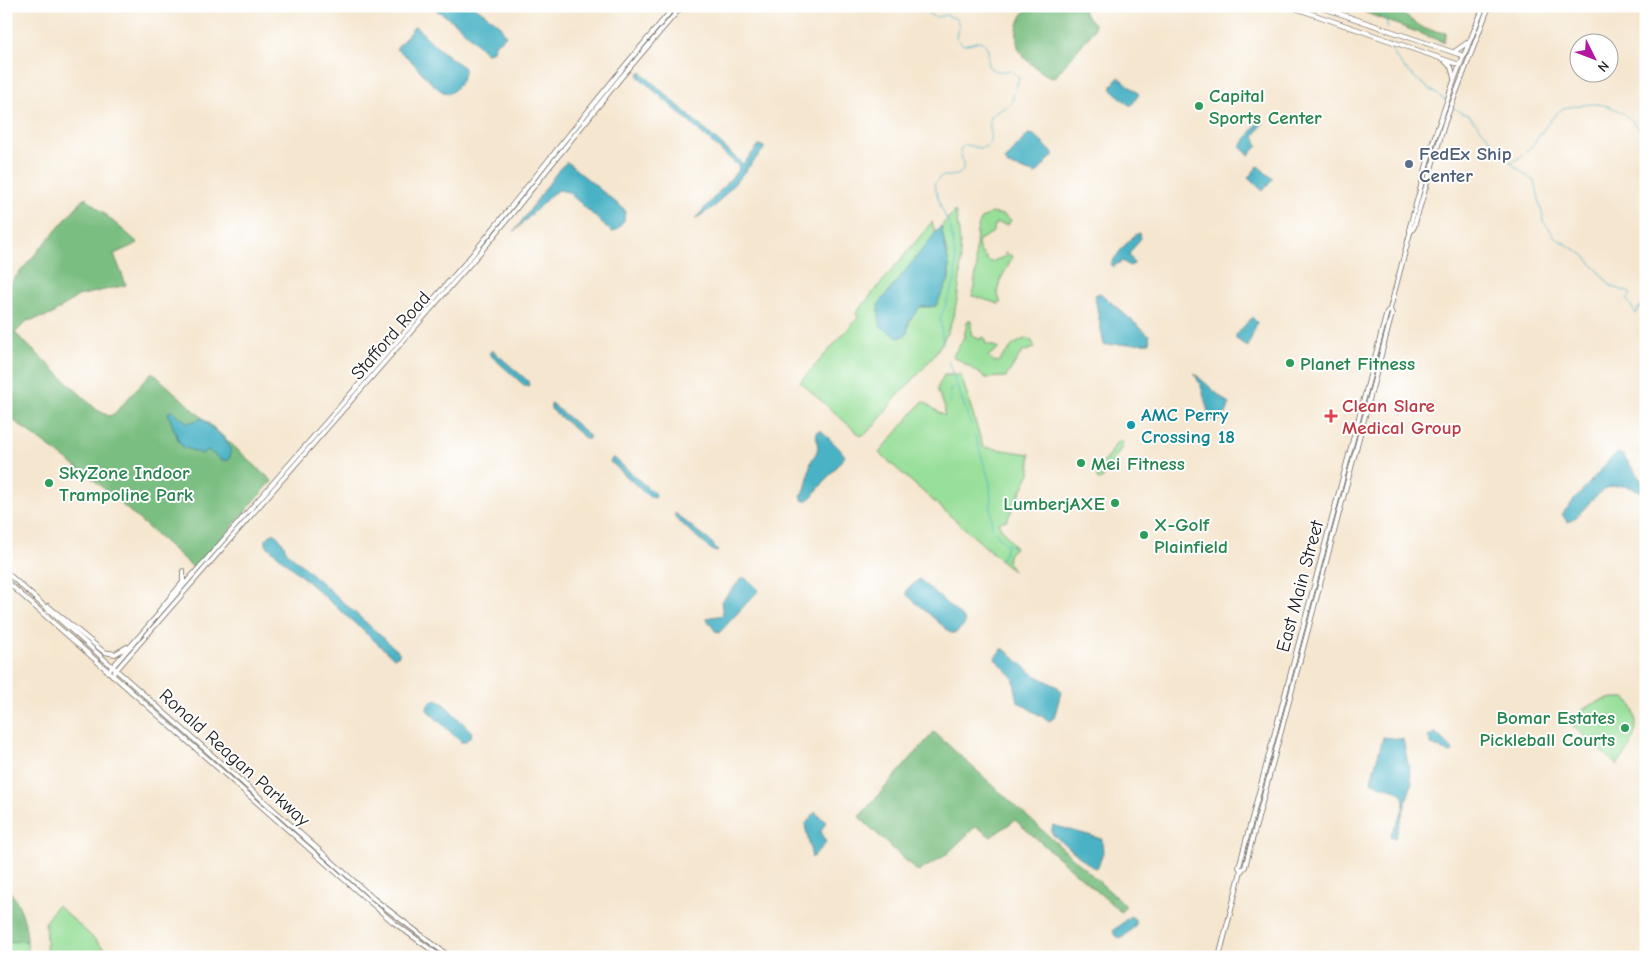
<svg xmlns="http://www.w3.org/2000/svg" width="1652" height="963" viewBox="0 0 1652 963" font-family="'Comic Neue',sans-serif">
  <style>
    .green { fill: #98df99; stroke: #5a7e5a }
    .forest { fill: #7abe81; stroke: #4b6d4e }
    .water { fill: #48b2c5; stroke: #326770 }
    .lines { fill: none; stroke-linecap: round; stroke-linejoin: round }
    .stream { stroke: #48b2c5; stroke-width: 1 }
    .major-casing { stroke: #68635b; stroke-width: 5.5 }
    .major { stroke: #fff; stroke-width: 4 }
    .leisure-dot { fill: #2e9e5b; stroke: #fff; stroke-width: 2 }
    .service-dot { fill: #5c6f8a; stroke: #fff; stroke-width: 2 }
    .health-dot { fill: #e0444e; stroke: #fff; stroke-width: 2 }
    .culture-dot { fill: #0f9aa8; stroke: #fff; stroke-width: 2 }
    .labels { text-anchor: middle; stroke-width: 4; stroke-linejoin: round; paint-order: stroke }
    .leisure-label { font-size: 19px; font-weight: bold; fill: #27864d; stroke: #fff; text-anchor: start }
    .service-label { font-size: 19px; font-weight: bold; fill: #4e5e75; stroke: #fff; text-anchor: start }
    .street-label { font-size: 19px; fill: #1c1c1c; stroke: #fff }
    .health-label { font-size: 19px; font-weight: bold; fill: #be3a42; stroke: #fff; text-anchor: start }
    .culture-label { font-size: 19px; font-weight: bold; fill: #0d838f; stroke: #fff; text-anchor: start }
  </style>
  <rect width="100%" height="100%" fill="#fff"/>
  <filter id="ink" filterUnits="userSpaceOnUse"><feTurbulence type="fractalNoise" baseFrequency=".02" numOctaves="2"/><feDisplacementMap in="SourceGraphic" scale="10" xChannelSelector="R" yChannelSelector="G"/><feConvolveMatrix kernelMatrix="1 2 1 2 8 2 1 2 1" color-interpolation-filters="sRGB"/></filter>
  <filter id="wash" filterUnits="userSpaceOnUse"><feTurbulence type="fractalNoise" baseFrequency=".0096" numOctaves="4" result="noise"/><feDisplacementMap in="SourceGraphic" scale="20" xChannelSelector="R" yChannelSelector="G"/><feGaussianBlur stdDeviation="1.12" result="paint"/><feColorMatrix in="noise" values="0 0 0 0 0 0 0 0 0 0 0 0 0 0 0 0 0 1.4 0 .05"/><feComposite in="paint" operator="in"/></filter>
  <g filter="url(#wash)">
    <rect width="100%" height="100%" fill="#f5e6cf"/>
    <!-- green -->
    <g class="green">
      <path d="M955,211C964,249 963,296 947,333C937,357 913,379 895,399C886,410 874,430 861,436L800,382L858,318L856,313L932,222L936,234L878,305L907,334C908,322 912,315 920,307H931L949,280V265L941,226Z"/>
      <path d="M991,213L1003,215L1011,220L1008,225L996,223L992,233L979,240C976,250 984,256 991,262L1006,256L1005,253L1012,256C1008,273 991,283 1001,303L999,304L973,296L977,263L975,261L977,231L981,219Z"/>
      <polygon points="968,320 971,320 971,334 980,340 981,337 985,338 985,343 999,348 988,356 994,362 999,361 1013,345 1026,338 1032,341 1035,348 1022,352 1006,377 986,378 953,356 964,337"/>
      <polygon points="944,375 961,375 983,447 1030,454 1030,473 1007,520 998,523 1015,548 1009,553 1007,560 1013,571 879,453 923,401 944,416 945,408 937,389"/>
      <polygon points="1120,441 1123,442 1122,447 1102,479 1098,480 1096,475 1117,442"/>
      <path d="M1614,698H1625L1630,702C1643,726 1633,747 1617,765L1571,724C1580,707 1596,701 1614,698Z"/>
      <polygon points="57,905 114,957 47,957 45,922"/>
      <polygon points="27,941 28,957 6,957 6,942"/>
    </g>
    <!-- forest -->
    <g class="forest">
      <path d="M1031,6H1083L1084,13L1094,24V30L1054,78C1045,76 1024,60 1020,52C1013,37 1017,15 1031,6Z"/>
      <polygon points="1348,6 1390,6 1425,29 1446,33 1443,42"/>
      <polygon points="85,197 138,243 114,254 126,285 78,296 51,315 27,321 15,333 97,410 109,416 114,414 152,372 272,481 195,569 94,480 6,415 6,288"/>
      <polygon points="934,732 1126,906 1121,912 1015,820 991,837 976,826 946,855 918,872 859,817"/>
      <path d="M6,887C20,902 26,920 27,941L6,942Z"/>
    </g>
    <!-- water -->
    <g class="water">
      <polygon points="431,6 474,6 499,24 506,36 496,43 492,52 486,53 457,24"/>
      <path d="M415,26L438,48L464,68C465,78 457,91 447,94C426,84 416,60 396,49Z"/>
      <polygon points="639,72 642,73 743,164 759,145 764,147 764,149 715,206 695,219 739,169 738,166 639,77"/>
      <polygon points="1119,77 1139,94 1132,105 1129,105 1112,90 1112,85"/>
      <polygon points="1260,120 1264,122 1254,136 1258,146 1249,155 1240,147"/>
      <polygon points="1028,134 1034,135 1054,154 1036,174 1008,165 1005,160"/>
      <polygon points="567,162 625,210 624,221 616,231 612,232 568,192 559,190 552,194 514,232 560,168"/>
      <polygon points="1258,166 1273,179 1263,191 1248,178"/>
      <polygon points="941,226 949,265 949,280 936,306 920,307 908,323 907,334 899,338 880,326 878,305"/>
      <path d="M1140,233L1141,238L1129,254L1134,264L1130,266L1122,261L1113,267L1111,264C1116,256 1132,234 1140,233Z"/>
      <polygon points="1100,293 1149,335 1150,343 1104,345 1095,298 1095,295"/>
      <polygon points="1252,317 1257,322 1248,347 1236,339 1236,335"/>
      <polygon points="492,350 528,381 529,386 525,386 489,354"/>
      <path d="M1194,373L1229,404C1228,414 1220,425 1210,419L1201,386Z"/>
      <polygon points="551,403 589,435 589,439 586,439 551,409"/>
      <path d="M172,411L188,423L203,418C212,432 237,440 229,460H221L208,450L202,454L183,447L179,442L169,416L168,412Z"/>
      <path d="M817,431H822C830,441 838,445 845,456L810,499L803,501L801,496C808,488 808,472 811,462C812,458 816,455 817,451C819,445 815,438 817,431Z"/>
      <path d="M1618,453L1623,455L1646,487V493C1612,479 1605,485 1582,511C1577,516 1574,521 1567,522L1562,514L1611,458Z"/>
      <polygon points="613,457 656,495 655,498 648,496 613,464 610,462"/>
      <polygon points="675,513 712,543 718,552 713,551 675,518"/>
      <polygon points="274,532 283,543 287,552 399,652 399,655 394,658 266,545 266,539"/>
      <polygon points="742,578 745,578 753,584 758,591 719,633 716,632 706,618 723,615 721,602"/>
      <polygon points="919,579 964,619 965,624 956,633 951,633 907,595 907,590"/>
      <polygon points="1002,649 1004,649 1033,674 1058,687 1061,692 1054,718 1049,721 1018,702 1013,677 996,660 995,657"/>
      <polygon points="435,699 444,704 472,732 471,736 465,742 461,742 427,710 428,705"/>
      <polygon points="1435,732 1454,751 1450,753 1432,745 1428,737"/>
      <path d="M1383,737L1403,739L1412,783L1395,838L1390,836C1396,823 1416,796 1393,789C1386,787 1377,785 1371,781Z"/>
      <polygon points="815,812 826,822 821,831 826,843 812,858 805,825"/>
      <polygon points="1053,825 1102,839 1103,854 1097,868 1092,867 1051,833"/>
      <polygon points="1130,916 1135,919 1135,926 1121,939 1115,936 1113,931"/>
    </g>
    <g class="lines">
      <!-- stream -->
      <g class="stream">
        <path d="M929,6L927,12C933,19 939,17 946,15L957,19L959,25L956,37L963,45L980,41C991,47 988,55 988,66C996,74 1000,71 1011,70L1019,78L1011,104L990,116C988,125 996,147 981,148C976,148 970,145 965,145L960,149C960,158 969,170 957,175C951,177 946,175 940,177L934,184L941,207L951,229L956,263L955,281L940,319L943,344"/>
        <polyline points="1377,6 1385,15 1388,29"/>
        <path d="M1390,43C1396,71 1430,87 1450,104"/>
        <polyline points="1453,107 1461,113 1469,115 1514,166 1535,182 1544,222 1555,237 1585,256 1611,286 1630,293 1631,295 1627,300 1636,314 1640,306 1644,306 1646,309"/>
        <path d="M1511,162C1535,153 1543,122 1563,108C1590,104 1606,99 1629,118C1635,123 1638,130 1646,134"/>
        <polyline points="948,361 971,424"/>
        <polyline points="950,403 950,390 956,385"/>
        <polyline points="975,436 990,483 992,528 1007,546 1001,560"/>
        <polyline points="1007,543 1013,547"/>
      </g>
    </g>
  </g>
  <g filter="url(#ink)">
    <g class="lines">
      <defs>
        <g id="major">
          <polyline points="1289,6 1460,65"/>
          <polyline points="1317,6 1464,56"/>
          <polyline points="1454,52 1467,43"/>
          <polyline points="1445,61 1451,67 1454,78"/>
          <polyline points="1410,233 1414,227 1445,122 1489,6"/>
          <polyline points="6,572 374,899 450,957"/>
          <polyline points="6,581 363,896 393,922 441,957"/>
          <polyline points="48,606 104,652 115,654 127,647"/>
          <polyline points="159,611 183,582 183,571"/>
          <polyline points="108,672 472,255 618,74 675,6"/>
          <polyline points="112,675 490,241 619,80 682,6"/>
          <polyline points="1241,871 1239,867 1387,312 1390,309"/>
          <polyline points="1219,957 1241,871 1245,867 1392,314 1390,309 1410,233 1410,226 1433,142 1456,75 1484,6"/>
        </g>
      </defs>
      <!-- major casing -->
      <use href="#major" class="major-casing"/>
      <!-- major -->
      <use href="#major" class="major"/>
    </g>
  </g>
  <!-- markers -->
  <g class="leisure-dot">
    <circle cx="1199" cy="106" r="5"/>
    <circle cx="1290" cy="363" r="5"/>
    <circle cx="1081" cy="463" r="5"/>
    <circle cx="49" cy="483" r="5"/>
    <circle cx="1115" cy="503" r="5"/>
    <circle cx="1144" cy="535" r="5"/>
    <circle cx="1625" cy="728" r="5"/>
  </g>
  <circle class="service-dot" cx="1409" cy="164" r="5"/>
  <path class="health-dot" d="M1328.5 408.5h5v5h5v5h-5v5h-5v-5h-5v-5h5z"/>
  <circle class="culture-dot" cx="1131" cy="425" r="5"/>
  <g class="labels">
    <!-- leisure labels -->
    <g class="leisure-label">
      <text x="1209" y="102">Capital<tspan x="1209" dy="22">Sports Center</tspan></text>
      <text x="1300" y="370">Planet Fitness</text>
      <text x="1091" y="470">Mei Fitness</text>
      <text x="59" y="479">SkyZone Indoor<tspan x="59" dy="22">Trampoline Park</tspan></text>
      <text x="1105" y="510" text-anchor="end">LumberjAXE</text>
      <text x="1154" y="531">X-Golf<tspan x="1154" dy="22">Plainfield</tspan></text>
      <text x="1615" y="724" text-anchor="end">Bomar Estates<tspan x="1615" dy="22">Pickleball Courts</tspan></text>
    </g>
    <!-- service labels -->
    <g class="service-label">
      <text x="1419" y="160">FedEx Ship<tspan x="1419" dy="22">Center</tspan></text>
    </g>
    <!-- street labels -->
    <g class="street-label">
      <text transform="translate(390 335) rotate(-49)" y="7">Stafford Road</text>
      <text transform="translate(1299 586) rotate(-75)" y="7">East Main Street</text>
      <text transform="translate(235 757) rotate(42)" y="7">Ronald Reagan Parkway</text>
    </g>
    <!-- health labels -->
    <g class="health-label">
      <text x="1342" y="412">Clean Slare<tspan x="1342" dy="22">Medical Group</tspan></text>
    </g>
    <!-- culture labels -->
    <g class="culture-label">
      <text x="1141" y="421">AMC Perry<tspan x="1141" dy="22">Crossing 18</tspan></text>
    </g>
  </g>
  <!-- margin -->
  <rect width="1652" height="963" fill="none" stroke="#fff" stroke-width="25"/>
  <!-- north arrow -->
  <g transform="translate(1594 58) rotate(132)"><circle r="24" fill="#ffffff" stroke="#a4a4a4"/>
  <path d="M0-4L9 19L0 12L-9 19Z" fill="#b5179e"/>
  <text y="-8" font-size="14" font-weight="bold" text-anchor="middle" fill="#1c1c1c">N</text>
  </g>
</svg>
